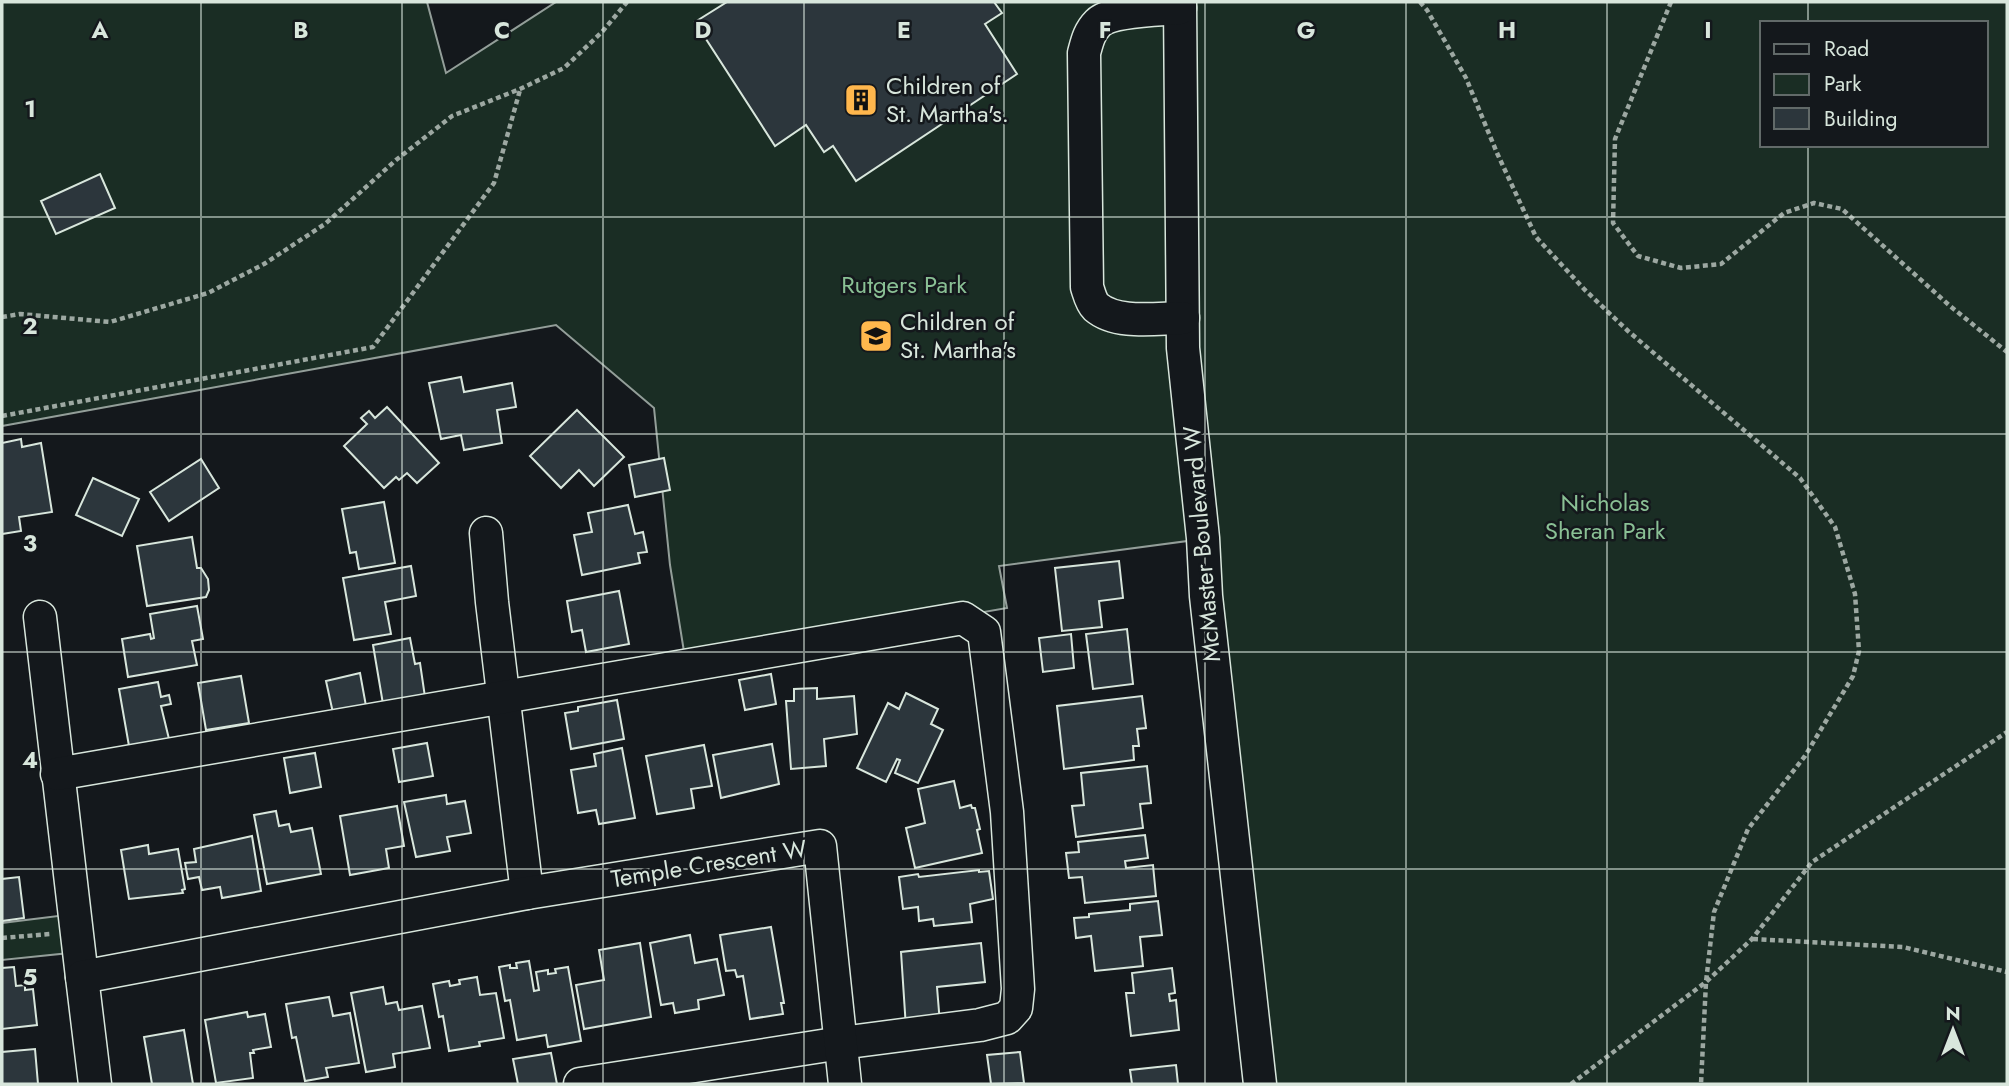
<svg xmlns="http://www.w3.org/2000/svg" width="2009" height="1086" viewBox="0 0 2009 1086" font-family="Jost,sans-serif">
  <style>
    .green { fill: #1a2d24; stroke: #939e99; stroke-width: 2; fill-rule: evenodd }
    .building { fill: #2c363c; stroke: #d8e6dc; stroke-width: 2 }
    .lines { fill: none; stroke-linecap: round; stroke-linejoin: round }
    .minor-casing { stroke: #d8e6dc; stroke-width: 35 }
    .path { stroke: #9da8a2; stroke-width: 4.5; stroke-dasharray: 5 3.5; stroke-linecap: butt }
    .minor { stroke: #14181c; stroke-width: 32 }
    .grid { fill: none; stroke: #d8e6dc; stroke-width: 2; stroke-opacity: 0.55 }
    .labels { text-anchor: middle; stroke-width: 5; stroke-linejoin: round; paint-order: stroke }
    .poi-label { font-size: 24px; fill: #d8e6dc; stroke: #14181c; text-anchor: start }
    .park-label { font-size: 24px; fill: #8ac095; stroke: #14181c }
    .street-label { font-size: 24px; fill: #d8e6dc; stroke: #14181c }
    .grid-label { font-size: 23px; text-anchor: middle; font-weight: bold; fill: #d8e6dc; stroke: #14181c; stroke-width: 5; stroke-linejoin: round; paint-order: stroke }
  </style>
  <rect width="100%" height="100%" fill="#14181c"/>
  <!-- green -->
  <g class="green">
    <path d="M2,2H427L446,73L556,2H2007V1084H1260L1203,539L999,566L1007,608L686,664L670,565L654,408L556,325L2,426ZM1762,23H1986V145H1762Z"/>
    <polygon points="74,914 79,952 2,960 2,923"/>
  </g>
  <!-- building -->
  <g class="building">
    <polygon points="727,2 994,2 1002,13 985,24 1017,74 856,181 833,146 824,152 806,125 775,146 695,22"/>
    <polygon points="100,174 115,208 56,234 41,201"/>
    <polygon points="461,377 464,392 512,383 516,407 497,410 502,443 464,450 461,435 441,439 429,383"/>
    <polygon points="387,407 439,463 417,483 407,473 399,480 396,477 384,488 344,446 367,424 361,418 369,411 375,418"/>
    <polygon points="577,410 624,457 594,486 579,470 561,488 530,456"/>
    <polygon points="21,439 22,447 41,443 52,512 19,517 21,531 2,534 2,443"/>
    <polygon points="664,458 670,490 635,497 629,465"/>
    <polygon points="201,459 219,488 169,521 150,492"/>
    <polygon points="93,478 139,499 122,536 76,515"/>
    <polygon points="384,502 395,563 359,569 356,552 350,553 342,509"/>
    <polygon points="628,505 635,534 643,532 647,552 638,553 640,563 582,575 574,535 592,532 588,513"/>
    <polygon points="192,537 197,568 201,568 208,579 209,590 206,597 147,606 137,546"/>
    <polygon points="1119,561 1123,598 1099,601 1102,627 1062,631 1055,568"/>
    <polygon points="411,566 416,596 385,602 391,634 354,640 343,578"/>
    <polygon points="619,591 629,644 586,652 582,630 572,632 567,601"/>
    <polygon points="197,606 203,639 192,641 197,665 128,677 122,639 150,634 151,639 154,638 150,614"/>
    <polygon points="1127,629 1133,684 1093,689 1086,634"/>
    <polygon points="1071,634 1074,668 1043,672 1039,638"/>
    <polygon points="410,638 415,664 420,663 425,697 383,704 373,645"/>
    <polygon points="360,673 366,706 333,713 326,681"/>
    <polygon points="771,674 776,704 745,710 739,680"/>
    <polygon points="241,676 249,723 206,730 198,683"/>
    <polygon points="158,682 161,697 169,695 171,704 161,706 169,739 129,746 119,689"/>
    <polygon points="817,688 817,699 854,696 857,734 824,739 826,766 791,769 786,701 794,701 794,689"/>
    <polygon points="906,693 938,709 931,724 943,730 918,783 895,773 900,760 897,759 886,782 857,768 888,703 899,709"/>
    <polygon points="1142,696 1146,728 1137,729 1139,746 1133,746 1134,760 1064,769 1057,706"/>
    <polygon points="617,700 624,739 571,749 565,713 578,711 578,707"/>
    <polygon points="427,743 433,776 399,782 393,749"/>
    <polygon points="772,744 779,784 721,798 713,755"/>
    <polygon points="704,745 712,786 691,789 694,808 657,814 646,756"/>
    <polygon points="622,748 635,818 599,824 596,810 578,813 571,770 596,766 594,754"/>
    <polygon points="315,753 321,787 290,793 284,758"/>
    <polygon points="1147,766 1151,803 1140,804 1143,828 1076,837 1072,806 1084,805 1081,773"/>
    <polygon points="954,781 960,808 971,805 972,808 975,808 980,829 977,830 982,853 915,868 906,828 925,823 918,789"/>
    <polygon points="446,795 447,804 465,801 471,833 447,837 450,851 416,857 404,802"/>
    <polygon points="397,806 404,846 386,849 389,868 350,875 340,816"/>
    <polygon points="276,811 279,826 289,824 291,832 312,828 321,874 267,884 254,815"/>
    <polygon points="1145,835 1148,858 1125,861 1126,868 1153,865 1156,896 1085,903 1082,877 1069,878 1066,853 1079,852 1078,842"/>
    <polygon points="252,836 261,891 222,898 220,887 202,890 199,877 188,879 185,863 196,862 194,849"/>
    <polygon points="148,845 149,854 178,849 185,889 182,890 183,893 129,899 121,850"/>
    <polygon points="979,870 979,872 989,871 993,899 970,904 972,922 934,926 933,919 919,921 918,907 903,909 899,877 918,874 919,877"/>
    <polygon points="19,877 24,918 2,921 2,879"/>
    <polygon points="1158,901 1162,935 1140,937 1143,966 1095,971 1091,936 1076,938 1074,918 1089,917 1089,914 1130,910 1130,904"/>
    <polygon points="771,927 784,1003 781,1003 783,1014 750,1019 743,976 737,977 735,970 726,971 720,935"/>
    <polygon points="690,935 695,963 717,959 724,995 698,1000 699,1009 675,1013 673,1003 661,1005 650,943"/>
    <polygon points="640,943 651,1017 584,1029 576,985 604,980 599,950"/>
    <polygon points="981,943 985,982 937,987 940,1024 906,1028 901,952"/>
    <polygon points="529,961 534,991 539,990 536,972 548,970 548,974 556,973 555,969 568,967 581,1041 548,1047 546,1035 517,1040 510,1000 505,1001 499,967 510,965 510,968 517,968 516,963"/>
    <polygon points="14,967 16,986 25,985 25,990 33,989 37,1025 2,1029 2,968"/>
    <polygon points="1172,968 1175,993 1169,994 1170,1001 1176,1000 1179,1030 1131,1036 1126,993 1134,993 1132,973"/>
    <polygon points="477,977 480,995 496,993 504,1038 479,1042 480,1046 449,1051 443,1016 439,1017 433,984 449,981 450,986 460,984 459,980"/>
    <polygon points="383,987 386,1004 397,1002 399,1010 422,1006 430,1048 393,1054 395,1067 366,1072 351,993"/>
    <polygon points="329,997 333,1016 350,1013 359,1063 326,1068 328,1077 305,1081 296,1037 292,1038 286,1004"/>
    <polygon points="247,1012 248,1017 265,1014 271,1047 253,1050 254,1053 250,1053 253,1078 216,1083 205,1020"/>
    <polygon points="184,1030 193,1084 152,1084 144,1037"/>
    <polygon points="35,1049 38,1084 2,1084 2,1052"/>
    <polygon points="1020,1052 1024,1083 991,1084 987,1055"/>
    <polygon points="551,1053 557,1084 518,1084 513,1059"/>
    <polygon points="1176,1065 1178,1084 1132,1084 1130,1070"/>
  </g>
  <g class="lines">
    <defs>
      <g id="minor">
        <polyline points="1180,2 1183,348 1203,538 1206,596 1260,1084"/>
        <path d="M1180,8C1161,10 1111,10 1098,23C1089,32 1087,42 1084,53L1087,287C1089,293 1091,302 1096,307C1117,325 1157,318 1183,318"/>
        <polyline points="486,533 492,602 527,893"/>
        <polyline points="40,617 82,977"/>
        <polyline points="57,774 963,618 984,632 1007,812 1018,989 1016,1008 1007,1018 980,1025 841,1043 580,1084"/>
        <polyline points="95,1084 82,977 527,893 820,846 845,1084"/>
      </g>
    </defs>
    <!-- minor casing -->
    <use href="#minor" class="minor-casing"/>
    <!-- path -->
    <g class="path">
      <polyline points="1420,2 1427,10 1466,78 1497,153 1536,237 1585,290 1628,331 1800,478 1835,527 1855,594 1859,651 1853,676 1805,756 1748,829 1714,912 1706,982 1701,1084"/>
      <polyline points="1671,2 1615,139 1613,223 1638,256 1681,268 1721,264 1784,213 1814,203 1842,209 1950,306 2007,352"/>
      <polyline points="2,317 20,314 110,322 208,293 264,264 325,224 396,160 452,116 520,89 564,68 602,32 627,2"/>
      <polyline points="2,416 373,347 494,183 520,90"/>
      <polyline points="2,938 50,934"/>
      <polyline points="1753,939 1903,947 2007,972"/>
      <polyline points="1571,1084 1706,982 1752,939 1812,862 2007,732"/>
    </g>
    <!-- minor -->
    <use href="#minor" class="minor"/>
  </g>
  <!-- grid -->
  <path class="grid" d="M201,2V1084M402,2V1084M603,2V1084M804,2V1084M1004,2V1084M1205,2V1084M1406,2V1084M1607,2V1084M1808,2V23M1808,145V1084M2,217H2007M2,434H2007M2,652H2007M2,869H2007"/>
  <!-- icons -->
  <defs>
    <symbol id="building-square" viewBox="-11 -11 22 22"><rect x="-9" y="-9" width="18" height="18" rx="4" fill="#ffb74d" stroke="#14181c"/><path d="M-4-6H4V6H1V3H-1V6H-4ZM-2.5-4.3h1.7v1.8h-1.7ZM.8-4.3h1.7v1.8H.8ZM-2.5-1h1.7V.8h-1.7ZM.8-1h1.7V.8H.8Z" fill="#111"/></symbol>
    <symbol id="school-square" viewBox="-11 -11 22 22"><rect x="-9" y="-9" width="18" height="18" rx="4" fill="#ffb74d" stroke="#14181c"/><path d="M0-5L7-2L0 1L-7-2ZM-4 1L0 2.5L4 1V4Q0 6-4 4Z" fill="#111"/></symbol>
  </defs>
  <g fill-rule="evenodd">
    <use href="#building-square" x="842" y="81" width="38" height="38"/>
    <use href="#school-square" x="857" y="317" width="38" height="38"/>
  </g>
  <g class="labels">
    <!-- poi labels -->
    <g class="poi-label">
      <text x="886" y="94">Children of<tspan x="886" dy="28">St. Martha's.</tspan></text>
      <text x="900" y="330">Children of<tspan x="900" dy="28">St. Martha's</tspan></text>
    </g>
    <!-- park labels -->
    <g class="park-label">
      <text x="904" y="293">Rutgers Park</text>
      <text x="1605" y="511">Nicholas<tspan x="1605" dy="28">Sheran Park</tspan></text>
    </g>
    <!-- street labels -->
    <g class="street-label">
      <text transform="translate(1202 544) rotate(-95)" y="8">McMaster Boulevard W</text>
      <text transform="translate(709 864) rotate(-9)" y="8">Temple Crescent W</text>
    </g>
  </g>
  <g class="grid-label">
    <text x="100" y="38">A</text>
    <text x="301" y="38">B</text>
    <text x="502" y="38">C</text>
    <text x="703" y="38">D</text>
    <text x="904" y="38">E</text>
    <text x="1105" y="38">F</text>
    <text x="1306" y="38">G</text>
    <text x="1507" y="38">H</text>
    <text x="1708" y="38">I</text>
    <text x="30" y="117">1</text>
    <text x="30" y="334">2</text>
    <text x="30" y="551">3</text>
    <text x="30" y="768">4</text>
    <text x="30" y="985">5</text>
  </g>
  <!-- border -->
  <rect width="2009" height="1086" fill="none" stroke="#d8e6dc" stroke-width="7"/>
  <!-- legend -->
  <rect x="1760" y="21" width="228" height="126" fill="#14181c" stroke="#626a69" stroke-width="2"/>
  <rect x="1774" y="44" width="35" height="10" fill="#14181c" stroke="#626a69" stroke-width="2"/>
  <text x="1824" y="56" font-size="21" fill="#d8e6dc">Road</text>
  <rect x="1774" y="74" width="35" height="21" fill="#1a2d24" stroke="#626a69" stroke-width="2"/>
  <text x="1824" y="91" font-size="21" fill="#d8e6dc">Park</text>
  <rect x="1774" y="108" width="35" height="21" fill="#2c363c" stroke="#626a69" stroke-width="2"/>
  <text x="1824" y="126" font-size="21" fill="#d8e6dc">Building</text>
  <!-- north arrow -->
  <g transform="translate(1953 1030)" stroke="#14181c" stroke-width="5" paint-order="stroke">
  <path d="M0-5L12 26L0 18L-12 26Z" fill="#d8e6dc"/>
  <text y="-10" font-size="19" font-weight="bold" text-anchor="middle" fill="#d8e6dc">N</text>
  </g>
</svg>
